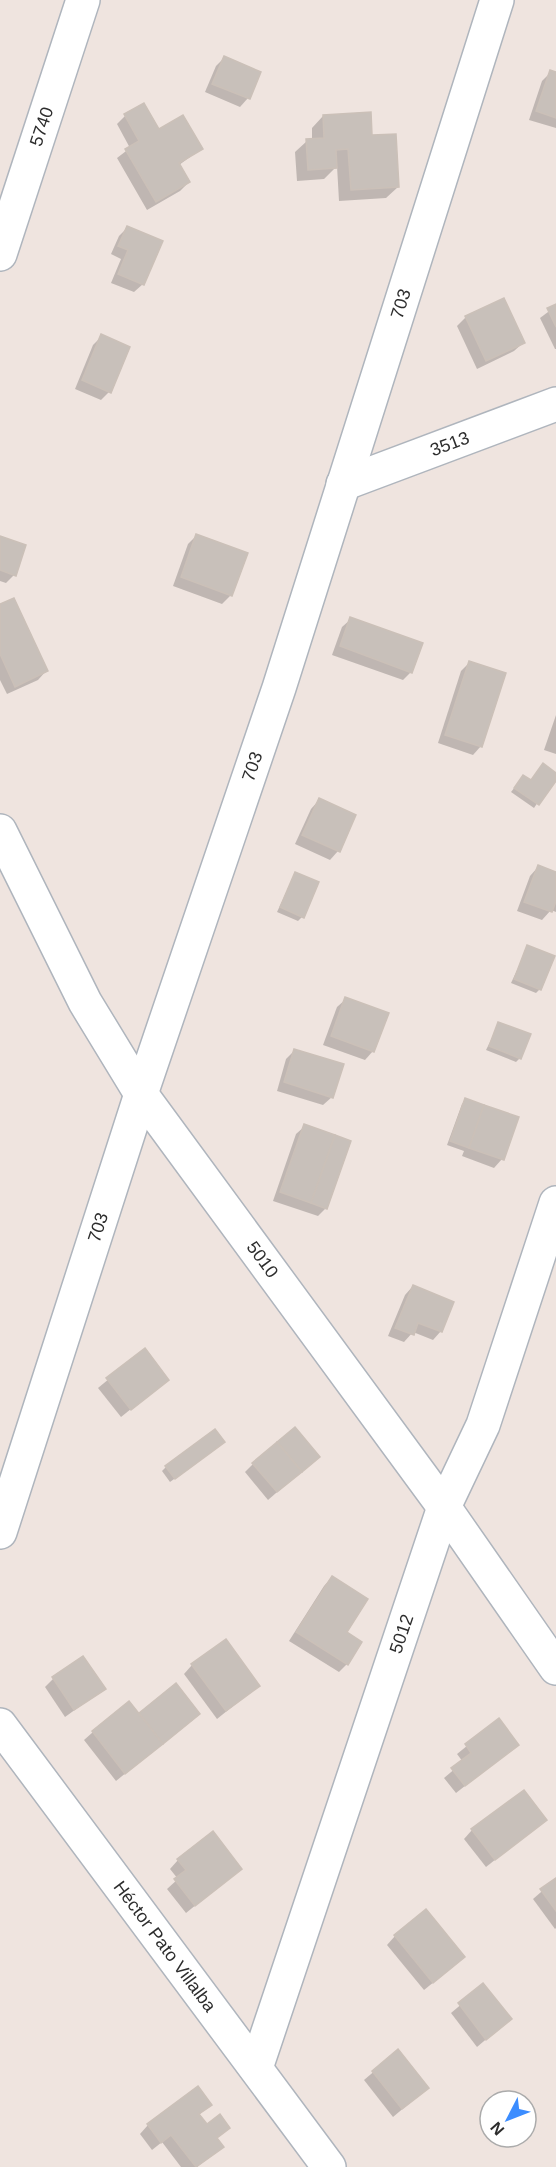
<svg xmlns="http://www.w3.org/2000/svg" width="556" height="2167" viewBox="0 0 556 2167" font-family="Helvetica,sans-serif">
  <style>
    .shadow { fill: #0003 }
    .building { fill: #c8c0ba; stroke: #cbc0b8; stroke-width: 1.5 }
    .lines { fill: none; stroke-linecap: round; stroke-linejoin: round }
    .street-casing { stroke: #afb5bd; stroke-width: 36 }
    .street { stroke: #fff; stroke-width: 33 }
    .labels { text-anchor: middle; stroke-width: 4.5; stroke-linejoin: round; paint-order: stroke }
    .street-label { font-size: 18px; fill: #2d2d2d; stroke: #fff }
  </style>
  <rect width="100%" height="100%" fill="#efe4df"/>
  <!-- shadow -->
  <g class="shadow">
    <polygon points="224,58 248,98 240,107 205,92 216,66"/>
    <polygon points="551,72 556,74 556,128 529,120 542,81"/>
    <polygon points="125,116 201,149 179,165 189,182 180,191 147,210 117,158 130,148 117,124"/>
    <polygon points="323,116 371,137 398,187 386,198 339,201 337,166 324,179 297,181 295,152 307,141 312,140 312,128"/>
    <polygon points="127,228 143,284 134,292 111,283 121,259 111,254 119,236"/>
    <polygon points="556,306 556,349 555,349 540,318"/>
    <polygon points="466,317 523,343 514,351 477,369 457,326"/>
    <polygon points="102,336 109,392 101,400 75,389 93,345"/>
    <polygon points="196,536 231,595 222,604 173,586 188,544"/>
    <polygon points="0,537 14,575 6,583 0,581"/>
    <polygon points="0,606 46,671 38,680 7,694 0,680"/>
    <polygon points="351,619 411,672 403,680 332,655 342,627"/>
    <polygon points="469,663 481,746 473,755 438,743 461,671"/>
    <polygon points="556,715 556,754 544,750"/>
    <polygon points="556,775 534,808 511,792 523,777 530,782"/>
    <polygon points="319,800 338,851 330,860 295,844 311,809"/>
    <polygon points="538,867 556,874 556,912 551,910 542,920 517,911 530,876"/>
    <polygon points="295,874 302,917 298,921 277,912"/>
    <polygon points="528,947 540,989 536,993 511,983"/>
    <polygon points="346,999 373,1051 365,1060 323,1045 337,1007"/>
    <polygon points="499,1024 520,1058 516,1062 486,1050"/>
    <polygon points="295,1050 332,1097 323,1105 277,1091 286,1059"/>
    <polygon points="466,1100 502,1159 494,1168 462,1156 464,1151 447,1145 462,1104"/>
    <polygon points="305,1126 326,1208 318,1216 273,1201 296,1134"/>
    <polygon points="413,1286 441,1331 433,1340 413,1332 404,1342 388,1336 405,1295"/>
    <polygon points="144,1350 167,1380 121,1417 98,1388"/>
    <polygon points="219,1446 170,1482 162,1471 166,1467"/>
    <polygon points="253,1464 291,1480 268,1500 245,1472"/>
    <polygon points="332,1577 345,1633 347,1664 339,1672 289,1641 324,1586"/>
    <polygon points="192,1665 258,1686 217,1719 184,1674"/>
    <polygon points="53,1679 104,1689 65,1717 45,1687"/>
    <polygon points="175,1685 198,1714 116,1781 84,1740 93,1732 138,1715"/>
    <polygon points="499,1720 517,1745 456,1793 444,1778 463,1762 457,1754"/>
    <polygon points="545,1820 486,1867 464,1839 472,1830"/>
    <polygon points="178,1860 240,1869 186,1913 167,1889 178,1879 170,1869"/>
    <polygon points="556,1879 556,1928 555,1929 533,1899"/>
    <polygon points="395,1936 455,1965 424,1990 387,1945"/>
    <polygon points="483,1986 510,2019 477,2047 451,2013"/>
    <polygon points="398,2051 418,2096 393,2117 364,2080"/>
    <polygon points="210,2104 198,2116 222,2147 197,2167 181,2167 162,2142 152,2150 140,2134 148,2125"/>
  </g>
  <!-- building -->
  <g class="building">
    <polygon points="224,56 261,72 250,99 212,84"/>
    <polygon points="550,70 556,72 556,118 536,111"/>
    <polygon points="144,103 159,129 183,115 203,149 179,163 190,182 156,202 125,149 139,141 124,114"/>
    <polygon points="371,112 372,135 396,134 399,187 351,190 348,149 336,150 337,168 308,170 306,139 324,138 323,115"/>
    <polygon points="127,226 163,241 144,285 118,274 128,250 118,246"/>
    <polygon points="504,298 525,343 486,361 465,316"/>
    <polygon points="556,304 556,327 547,308"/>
    <polygon points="101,334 130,347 111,393 82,380"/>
    <polygon points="196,534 248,553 232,596 181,577"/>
    <polygon points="0,536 26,545 16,576 0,570"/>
    <polygon points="14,598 48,671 15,687 0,654 0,604"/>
    <polygon points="350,617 423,643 412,673 340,646"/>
    <polygon points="469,661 506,673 482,747 445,735"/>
    <polygon points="543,763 556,773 556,781 539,805 514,788 523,775 531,780"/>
    <polygon points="319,798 356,815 340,852 302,835"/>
    <polygon points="538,865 556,872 556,901 552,912 524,902"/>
    <polygon points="295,872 319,882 304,918 280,907"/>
    <polygon points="527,945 555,956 541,990 514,979"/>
    <polygon points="345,997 389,1013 374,1052 331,1036"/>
    <polygon points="498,1022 531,1034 521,1059 489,1046"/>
    <polygon points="294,1049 344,1064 333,1098 284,1082"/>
    <polygon points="465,1098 484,1105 469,1148 450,1141"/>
    <polygon points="484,1105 519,1117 504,1160 469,1148"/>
    <polygon points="304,1124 335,1135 311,1203 280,1192"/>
    <polygon points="335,1135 351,1141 327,1209 311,1203"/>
    <polygon points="413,1285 454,1302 442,1332 418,1323 414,1335 395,1328"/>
    <polygon points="145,1348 169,1380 131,1410 106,1378"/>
    <polygon points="295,1427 320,1457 302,1472 277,1442"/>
    <polygon points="215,1429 225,1442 175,1479 165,1466"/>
    <polygon points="277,1442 302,1472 277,1492 252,1463"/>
    <polygon points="332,1576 368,1599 347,1632 362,1642 348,1665 296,1632"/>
    <polygon points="226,1639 260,1686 226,1711 191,1664"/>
    <polygon points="83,1656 106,1689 74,1710 52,1677"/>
    <polygon points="176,1683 200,1714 163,1744 139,1713"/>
    <polygon points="129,1701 163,1744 125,1774 92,1731"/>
    <polygon points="499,1718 519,1745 465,1786 451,1768 471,1753 465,1744"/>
    <polygon points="524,1790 547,1820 495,1860 471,1829"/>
    <polygon points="213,1831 242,1869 195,1906 174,1879 186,1870 177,1859"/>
    <polygon points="556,1878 556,1911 540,1889"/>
    <polygon points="426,1909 465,1957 433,1983 394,1935"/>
    <polygon points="483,1983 512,2019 486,2040 458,2003"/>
    <polygon points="398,2049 429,2088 402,2109 372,2071"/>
    <polygon points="198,2086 212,2105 199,2114 207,2124 220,2114 230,2128 217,2138 224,2147 196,2167 171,2135 161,2143 147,2124"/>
  </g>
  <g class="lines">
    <defs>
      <g id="street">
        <path id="s1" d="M0,254L83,0"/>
        <path id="s2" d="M343,484L556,404"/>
        <path id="s3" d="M0,831L85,1002L141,1094L444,1507L556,1668"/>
        <path id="s4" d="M0,1532L141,1094L279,688L497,0"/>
        <path id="s5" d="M0,1725L329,2167"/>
        <path id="s6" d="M256,2068L444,1507L483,1425L556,1203"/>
      </g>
    </defs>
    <!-- street casing -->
    <use href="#street" class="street-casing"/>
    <!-- street -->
    <use href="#street" class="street"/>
  </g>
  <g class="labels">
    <!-- street labels -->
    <g class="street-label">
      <text dy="6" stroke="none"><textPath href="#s1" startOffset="134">5740</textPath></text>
      <text dy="6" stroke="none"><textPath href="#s4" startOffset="1292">703</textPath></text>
      <text dy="6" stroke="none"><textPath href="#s2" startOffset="114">3513</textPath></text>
      <text dy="6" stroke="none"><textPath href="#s4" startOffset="806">703</textPath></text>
      <text dy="6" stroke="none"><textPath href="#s4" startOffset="320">703</textPath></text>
      <text dy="6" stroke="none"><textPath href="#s3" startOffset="504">5010</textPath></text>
      <text dy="6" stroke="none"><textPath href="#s6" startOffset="458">5012</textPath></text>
      <text dy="6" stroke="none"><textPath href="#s5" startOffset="276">Héctor Pato Villalba</textPath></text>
    </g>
  </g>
  <!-- north arrow -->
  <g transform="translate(508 2119) rotate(228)"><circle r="28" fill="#ffffff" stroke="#ababab" stroke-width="1.5"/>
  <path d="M0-4.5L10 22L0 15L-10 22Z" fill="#3c8dff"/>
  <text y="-9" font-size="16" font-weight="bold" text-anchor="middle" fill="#2d2d2d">N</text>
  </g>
</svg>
